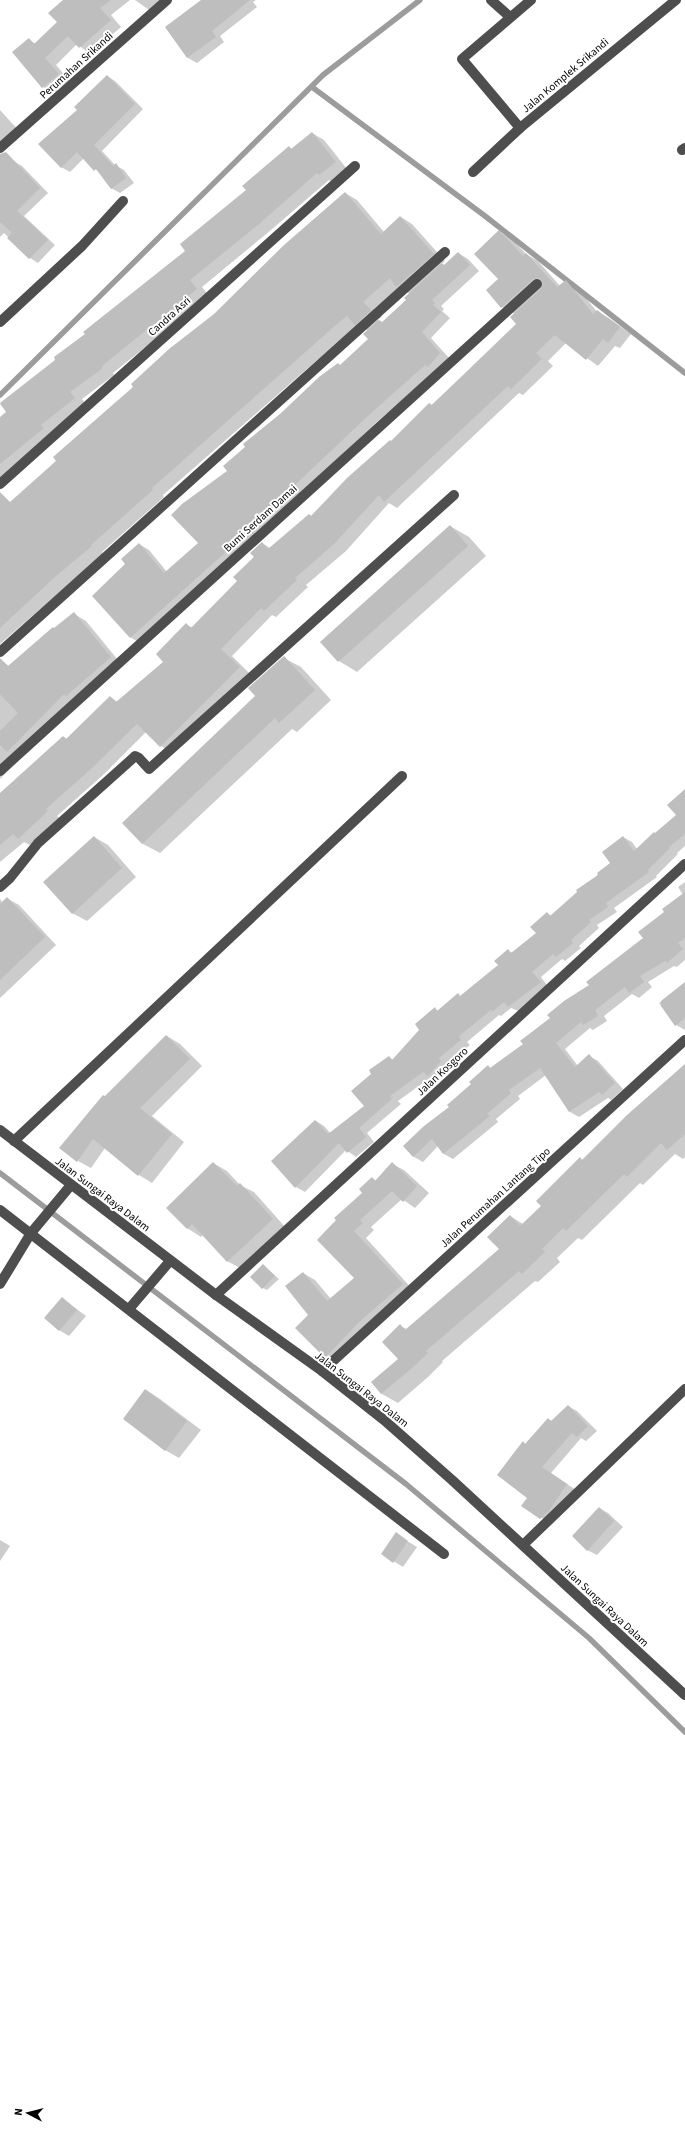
<svg xmlns="http://www.w3.org/2000/svg" width="685" height="2141" viewBox="0 0 685 2141" font-family="'Source Sans 3',sans-serif">
  <style>
    .shadow { fill: #0003; fill-rule: evenodd }
    .lines { fill: none; stroke-linecap: round; stroke-linejoin: round }
    .stream { stroke: #9c9c9c; stroke-width: 5.5 }
    .building { fill: #bebebe }
    .minor { stroke: #4e4e4e; stroke-width: 10 }
    .labels { text-anchor: middle; stroke-width: 4; stroke-linejoin: round; paint-order: stroke }
    .street-label { font-size: 11px; fill: #000; stroke: #fff }
  </style>
  <rect width="100%" height="100%" fill="#fff"/>
  <!-- shadow -->
  <g class="shadow">
    <polygon points="65,0 130,0 111,15 121,27 90,54 77,44 56,65 69,80 54,93 43,87 29,40 36,44 58,23"/>
    <polygon points="135,0 164,0 152,12"/>
    <polygon points="203,0 256,0 253,2 257,7 220,36 224,42 197,63 188,58 166,28"/>
    <polygon points="107,76 115,81 143,109 102,151 115,165 124,170 134,183 120,193 111,188 101,174 84,158 70,172 61,167 78,110"/>
    <polygon points="0,110 20,132 7,145 0,141"/>
    <polygon points="312,133 324,140 347,169 331,182 329,180 271,230 202,287 209,296 113,373 114,375 82,399 86,405 0,480 0,418 7,412 0,404 57,360 186,251 289,147 292,149"/>
    <polygon points="13,161 22,166 48,193 24,216 55,245 38,263 30,258 4,233 0,237 0,174"/>
    <path d="M345,193L357,200L384,232L401,217L412,224L445,261L441,264L445,266L458,253L468,259L479,271L441,306L444,309L442,311L450,318L431,338L450,359L379,420L140,643L130,637L127,564L139,544L149,550L167,572L200,543L229,471L370,340L368,331L357,325L163,495L164,497L102,552L103,554L0,644V506L6,500L11,503ZM399,288L410,294L407,300L383,323L378,320L382,317L374,309Z"/>
    <polygon points="499,232 511,238 526,254 538,261 560,286 566,281 578,288 597,312 609,318 631,334 620,348 615,346 598,366 566,343 548,361 553,366 523,395 519,393 397,508 389,503 346,551 306,585 308,587 276,617 272,615 232,656 251,675 172,753 161,746 146,732 103,775 57,816 59,818 30,845 24,842 0,862 0,794 64,737 67,739 110,697 118,702 165,662 187,625 193,628 238,582 262,543 270,548 310,515 312,517 518,324 515,314 502,307 499,279"/>
    <polygon points="450,526 469,537 486,556 357,672 339,661"/>
    <polygon points="74,614 86,621 122,665 76,701 0,779 0,667 4,663 9,666"/>
    <polygon points="284,658 301,667 331,700 297,732 292,729 160,853 143,844 123,823 257,696"/>
    <polygon points="685,790 685,846 677,853 678,854 656,876 657,877 614,908 617,912 597,925 599,928 579,946 581,948 565,961 562,959 541,977 549,988 518,1011 511,1008 501,1016 499,1015 467,1042 470,1045 447,1064 450,1066 437,1080 431,1077 398,1101 401,1104 367,1133 374,1142 356,1157 346,1150 305,1192 296,1187 316,1121 324,1126 331,1134 365,1107 372,1074 389,1057 393,1060 421,1030 435,1009 439,1011 458,995 462,997 499,965 508,951 513,953 537,933 547,913 552,916 611,863 623,837 632,842 637,849 677,815"/>
    <polygon points="94,837 108,845 136,877 87,921 72,913"/>
    <polygon points="685,882 685,960 677,967 674,966 648,982 652,987 639,998 632,994 604,1016 607,1021 593,1030 590,1028 565,1049 578,1066 589,1056 598,1061 623,1089 611,1100 608,1098 579,1117 570,1112 546,1075 518,1096 520,1099 496,1119 498,1122 453,1159 444,1154 438,1146 423,1162 414,1157 404,1146 450,1107 488,1067 491,1068 524,1044 644,939 665,912 683,895 678,887"/>
    <polygon points="0,899 3,903 8,899 19,905 56,945 0,998"/>
    <polygon points="685,983 685,1030 676,1025 659,1003"/>
    <polygon points="167,1036 180,1044 202,1066 152,1116 184,1142 152,1183 139,1175 105,1148 91,1168 78,1161 105,1097"/>
    <polygon points="685,1065 685,1157 683,1159 675,1154 643,1185 640,1183 582,1240 578,1238 557,1258 560,1262 538,1282 535,1281 442,1361 443,1362 428,1377 398,1403 382,1394 372,1382 400,1359 400,1326 407,1329 500,1249 510,1216 523,1224 542,1206 580,1159 583,1160"/>
    <polygon points="213,1163 227,1171 240,1185 254,1192 286,1228 242,1269 227,1261 203,1235 201,1237 187,1228"/>
    <polygon points="392,1164 404,1170 429,1193 415,1208 402,1199 371,1227 374,1230 366,1238 414,1291 337,1364 325,1357 309,1315 303,1273 315,1280 331,1299 355,1278 318,1240 363,1193 372,1178 377,1181"/>
    <polygon points="263,1265 279,1279 267,1290 263,1288"/>
    <polygon points="62,1298 86,1316 69,1336 59,1330"/>
    <polygon points="146,1390 160,1399 201,1430 179,1458 165,1450"/>
    <polygon points="568,1406 577,1411 597,1431 586,1441 581,1438 551,1473 576,1490 550,1523 523,1506 528,1498 523,1443 526,1444 548,1419 552,1421"/>
    <polygon points="599,1508 608,1513 623,1527 597,1555 587,1550"/>
    <polygon points="396,1534 417,1547 403,1567 382,1554"/>
    <polygon points="0,1540 10,1546 0,1561"/>
  </g>
  <g class="lines">
    <!-- stream -->
    <g class="stream">
      <polyline points="312,87 485,216 685,373"/>
      <polyline points="0,395 323,75 420,0"/>
      <polyline points="0,1173 406,1484 589,1638 685,1732"/>
    </g>
  </g>
  <!-- building -->
  <g class="building">
    <polygon points="63,0 111,0 100,8 111,20 79,48 68,36 45,58 59,74 42,88 12,52 29,38 34,44 57,22 48,13"/>
    <polygon points="201,0 250,0 212,31 216,37 187,58 165,27"/>
    <polygon points="107,75 135,104 94,145 113,166 116,163 126,178 111,189 96,169 94,171 77,152 61,168 38,144 77,110 74,107"/>
    <polygon points="312,132 336,162 319,175 317,173 259,224 190,280 197,289 102,366 103,368 70,392 75,398 41,425 44,428 0,464 0,417 6,412 0,403 55,360 54,357 85,334 83,332 185,251 180,244 246,190 242,186 289,146 291,149"/>
    <polygon points="6,152 40,188 17,211 48,240 29,259 7,238 12,233 0,222 0,154"/>
    <polygon points="345,192 381,234 400,216 434,254 396,287 390,278 363,302 371,310 355,325 347,316 337,324 152,488 153,490 91,545 92,546 56,576 0,628 0,492 10,502 56,461 53,457 133,387 131,384 169,349 214,314 284,245"/>
    <polygon points="499,230 523,256 526,253 557,287 566,280 593,314 597,310 620,327 608,343 603,339 586,360 555,335 536,353 542,359 511,389 508,386 384,502 379,495 334,544 295,578 297,580 264,611 261,608 221,649 240,667 160,747 137,724 92,768 46,809 48,811 18,839 13,834 0,845 0,793 63,736 66,739 110,696 116,702 163,662 156,654 186,623 191,628 237,581 233,577 254,557 250,553 262,542 268,549 309,514 311,516 347,478 390,440 391,441 429,403 432,405 516,324 510,317 541,289 543,283 539,278 533,279 501,308 486,290 498,279 474,254"/>
    <polygon points="458,252 470,265 432,300 435,303 433,305 441,312 422,332 440,353 428,367 425,365 370,414 295,485 298,488 248,527 253,533 241,544 238,541 130,638 92,596 125,564 121,559 139,543 164,573 198,543 171,515 182,504 227,471 223,466 245,447 243,444 280,414 319,377 338,363 340,365 368,339 363,334 379,320 382,322 406,300 404,298 442,263 444,265"/>
    <polygon points="450,525 468,546 338,662 320,642"/>
    <polygon points="74,612 111,657 66,696 64,694 7,752 0,745 0,731 18,713 0,694 0,658 8,666 53,627 54,628"/>
    <polygon points="284,656 315,690 279,723 275,718 142,844 122,823 255,696 248,688"/>
    <polygon points="685,789 685,834 669,847 670,848 648,870 649,872 606,903 608,907 589,920 591,922 571,940 573,943 556,957 553,954 532,972 541,982 508,1007 504,1002 492,1012 491,1010 459,1036 461,1040 439,1058 441,1061 428,1076 423,1072 390,1096 392,1099 359,1128 366,1137 347,1153 339,1143 295,1188 271,1161 315,1120 328,1134 364,1106 351,1091 371,1074 369,1070 389,1056 392,1060 419,1030 415,1024 435,1007 437,1011 458,993 460,996 498,965 494,961 508,949 511,953 536,933 530,927 547,912 550,916 577,892 576,890 598,875 597,873 610,863 602,852 623,836 634,851 654,832 655,833 676,815 667,805"/>
    <polygon points="94,836 122,868 72,914 43,882"/>
    <polygon points="685,892 685,938 678,943 683,949 667,963 665,961 640,976 644,982 629,993 625,987 595,1010 598,1016 583,1025 581,1022 556,1043 575,1067 589,1054 615,1083 602,1095 599,1092 569,1112 540,1068 509,1090 511,1093 487,1114 490,1116 443,1154 432,1139 413,1157 403,1146 424,1126 449,1107 447,1105 471,1084 469,1082 488,1065 490,1068 523,1044 520,1041 550,1018 547,1015 564,1001 589,985 586,982 643,938 638,932 664,912 662,909"/>
    <polygon points="7,897 45,937 0,980 0,904"/>
    <polygon points="685,982 685,1018 675,1026 661,1006 661,1001"/>
    <polygon points="166,1035 190,1059 140,1108 172,1134 138,1176 93,1139 77,1162 59,1148 103,1095 105,1096"/>
    <polygon points="685,1064 685,1134 667,1150 661,1143 627,1177 624,1174 566,1231 563,1228 542,1249 545,1252 522,1274 519,1271 426,1351 428,1353 412,1368 381,1394 371,1382 398,1359 382,1342 400,1324 405,1330 499,1249 487,1237 510,1215 520,1226 541,1206 536,1201 580,1157 582,1160 627,1115"/>
    <polygon points="213,1162 237,1186 240,1183 273,1219 227,1262 192,1224 187,1229 166,1208"/>
    <polygon points="392,1162 417,1186 403,1202 392,1191 360,1220 363,1223 354,1231 403,1284 360,1321 325,1358 295,1328 308,1315 285,1286 303,1272 327,1301 354,1278 317,1240 336,1220 334,1218 362,1193 359,1189 372,1177 375,1181"/>
    <polygon points="263,1264 275,1276 262,1289 250,1277"/>
    <polygon points="62,1297 77,1310 59,1331 44,1318"/>
    <polygon points="145,1389 187,1421 165,1451 123,1419"/>
    <polygon points="568,1405 588,1426 577,1437 572,1433 542,1467 567,1484 549,1511 540,1519 521,1506 527,1498 497,1475 523,1441 525,1444 548,1418 551,1421"/>
    <polygon points="599,1507 614,1521 587,1551 572,1536"/>
    <polygon points="396,1532 408,1541 393,1563 381,1554"/>
  </g>
  <g class="lines">
    <!-- minor -->
    <g class="minor">
      <polyline points="491,0 510,17"/>
      <polyline points="520,128 462,59 531,0"/>
      <polyline points="0,148 167,0"/>
      <polyline points="682,150 685,148"/>
      <polyline points="473,172 520,128 676,0"/>
      <polyline points="0,322 82,246 123,201"/>
      <polyline points="0,484 355,166"/>
      <polyline points="0,652 445,252"/>
      <polyline points="0,771 537,284"/>
      <polyline points="0,887 10,878 38,843 132,759 135,756 139,758 149,769 454,495"/>
      <polyline points="0,1130 216,1295 322,1371 384,1420 452,1480 685,1695"/>
      <polyline points="14,1141 402,776"/>
      <polyline points="0,1210 444,1554"/>
      <polyline points="0,1284 31,1233 71,1185"/>
      <polyline points="216,1295 685,864"/>
      <polyline points="129,1309 170,1261"/>
      <polyline points="322,1371 685,1040"/>
      <polyline points="523,1545 685,1389"/>
    </g>
  </g>
  <g class="labels">
    <!-- street labels -->
    <g class="street-label">
      <text transform="translate(76 65) rotate(-42)" y="4">Perumahan Srikandi</text>
      <text transform="translate(565 75) rotate(-40)" y="4">Jalan Komplek Srikandi</text>
      <text transform="translate(169 316) rotate(-42)" y="4">Candra Asri</text>
      <text transform="translate(260 518) rotate(-42)" y="4">Bumi Serdam Damai</text>
      <text transform="translate(442 1071) rotate(-43)" y="4">Jalan Kosgoro</text>
      <text transform="translate(103 1194) rotate(37)" y="4">Jalan Sungai Raya Dalam</text>
      <text transform="translate(495 1197) rotate(-42)" y="4">Jalan Perumahan Lantang Tipo</text>
      <text transform="translate(362 1389) rotate(38)" y="4">Jalan Sungai Raya Dalam</text>
      <text transform="translate(605 1605) rotate(43)" y="4">Jalan Sungai Raya Dalam</text>
    </g>
  </g>
  <!-- north arrow -->
  <g transform="translate(28 2113) rotate(277)" stroke="#ffffff" stroke-width="3" paint-order="stroke">
  <path d="M0-3L7 15L0 10L-7 15Z" fill="#000000"/>
  <text y="-6" font-size="11" font-weight="bold" text-anchor="middle" fill="#000000">N</text>
  </g>
</svg>
